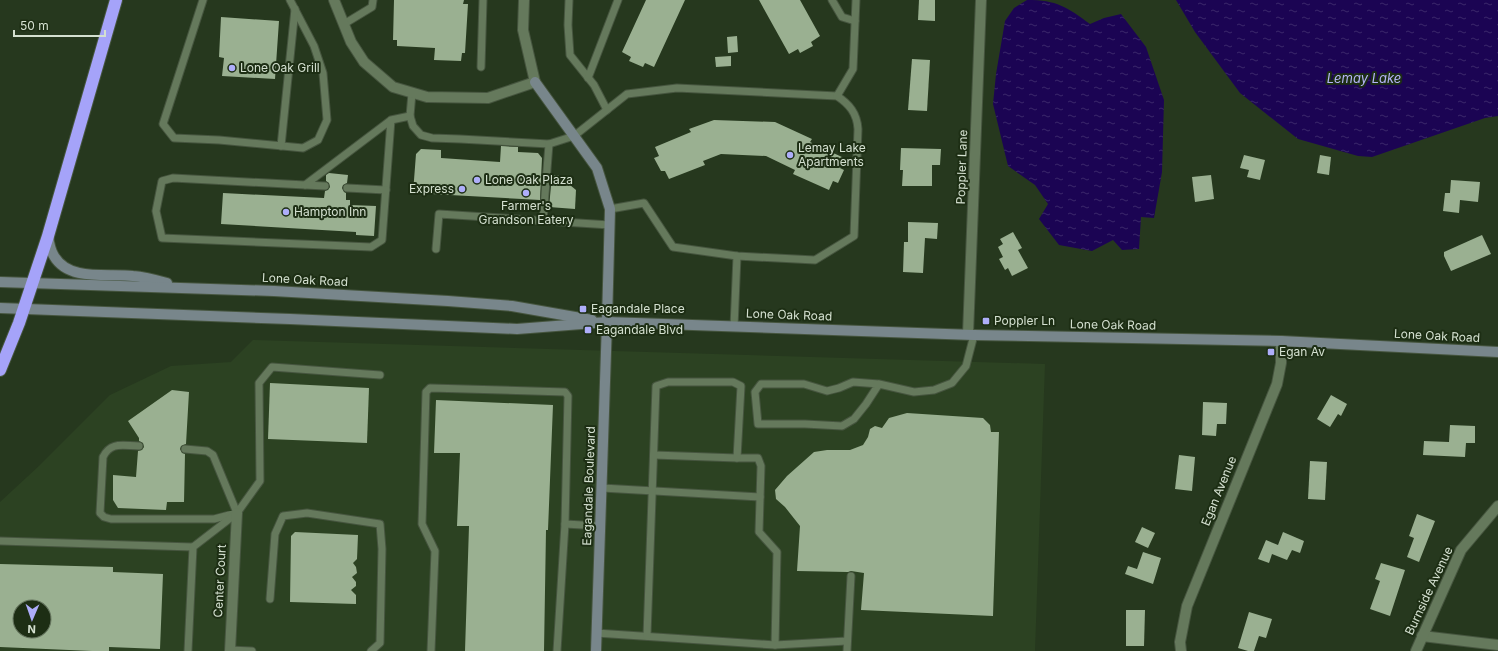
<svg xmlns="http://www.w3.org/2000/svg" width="1498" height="651" viewBox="0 0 1498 651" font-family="Inter,sans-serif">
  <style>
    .built { fill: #2c4222; fill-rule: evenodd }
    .water { fill: url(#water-ripples) }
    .building { fill: #9ab091; fill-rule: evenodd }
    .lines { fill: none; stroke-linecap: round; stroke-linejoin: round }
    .lane-casing { stroke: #46553f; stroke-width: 9 }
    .street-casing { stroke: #46553f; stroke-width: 12 }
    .secondary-casing { stroke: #46553f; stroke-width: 12 }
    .highway-casing { stroke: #46553f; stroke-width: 14 }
    .lane { stroke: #65795c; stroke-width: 7 }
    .street { stroke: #65795c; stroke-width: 10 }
    .secondary { stroke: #78868b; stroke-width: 10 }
    .highway { stroke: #a5a3f9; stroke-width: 12 }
    .poi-dot { fill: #aeaefa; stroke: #1d2e14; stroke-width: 1.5 }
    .labels { text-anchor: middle; stroke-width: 4; stroke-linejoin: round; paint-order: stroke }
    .poi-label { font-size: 12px; fill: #d4e0d0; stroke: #1d2e14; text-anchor: start }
    .street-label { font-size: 12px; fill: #d4e0d0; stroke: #1d2e14 }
    .water-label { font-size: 13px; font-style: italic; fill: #b6b6f9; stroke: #1d2e14 }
  </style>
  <defs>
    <pattern id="water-ripples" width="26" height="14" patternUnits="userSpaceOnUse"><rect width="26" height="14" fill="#1b0453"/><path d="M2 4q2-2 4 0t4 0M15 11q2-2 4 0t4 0" fill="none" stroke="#3b286b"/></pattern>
  </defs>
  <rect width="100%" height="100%" fill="#26381e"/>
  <!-- built -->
  <path class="built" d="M253,340L1045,364L1035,651H0V502L40,465L110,395L171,366L231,362ZM20,607H44V631H20Z"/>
  <!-- water -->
  <g class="water">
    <path d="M1027,0C1057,0 1067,7 1090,24L1104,18L1121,14L1146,47L1164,100L1162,172L1154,218L1141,217L1139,249L1122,250L1113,240L1092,251L1059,245L1039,219L1048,204L1035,185L1008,166L993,104L996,74L1005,21L1014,8Z"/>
    <polygon points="1176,0 1498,0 1498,116 1485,118 1372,157 1358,156 1298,139 1240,93 1195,32"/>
  </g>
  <!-- building -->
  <g class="building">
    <polygon points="394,0 464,0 463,4 468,4 465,53 462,53 461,61 434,60 435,48 397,46 397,40 393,40"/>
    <polygon points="646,0 685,0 654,67 645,63 643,67 629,61 631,57 622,52"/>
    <polygon points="759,0 800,0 820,36 811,42 813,46 800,53 798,49 789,54"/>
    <polygon points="919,0 935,0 935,21 918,20"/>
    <polygon points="221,17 279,21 275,79 222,76 224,58 219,57"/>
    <polygon points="737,36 738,52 728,53 727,37"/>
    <polygon points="731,56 731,66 716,67 715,57"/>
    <polygon points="912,59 930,60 927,111 908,110"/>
    <polygon points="714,120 775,122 812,139 810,142 844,158 840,168 844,170 838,183 833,181 829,190 793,174 795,170 766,156 721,154 703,161 705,165 669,179 665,171 661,171 654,158 659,156 655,147 691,132 689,129"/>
    <polygon points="501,146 518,147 518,152 538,153 542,158 540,200 413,193 416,154 421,149 441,150 441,158 500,162"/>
    <polygon points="901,148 941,149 940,165 932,165 932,186 902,186 903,170 900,170"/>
    <polygon points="1244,155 1265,160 1260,180 1247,177 1249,170 1240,168"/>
    <polygon points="1320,155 1331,157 1329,175 1317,173"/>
    <polygon points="329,173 348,175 347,183 343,185 342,188 344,192 346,193 346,200 350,200 350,205 376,206 374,236 356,235 356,232 221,224 223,193 324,198 325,191 328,190 330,187 329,183 326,181 326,175"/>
    <polygon points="552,175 558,175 576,190 575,209 549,207"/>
    <polygon points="1211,175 1214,199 1195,202 1192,177"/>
    <polygon points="1451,180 1480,182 1478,202 1460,200 1459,213 1443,211 1445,193 1450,193"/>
    <polygon points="908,222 938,223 937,239 925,238 923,273 903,272 904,242 908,242"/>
    <polygon points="1013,232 1022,248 1018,250 1028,268 1012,276 1008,268 1005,270 999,259 1003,257 998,247 1003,244 1000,239"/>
    <polygon points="1482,235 1491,254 1451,271 1444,256 1444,252"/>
    <polygon points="270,383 369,388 367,443 268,439"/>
    <polygon points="172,390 189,392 186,444 181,446 180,449 182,453 185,454 184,502 167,502 166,510 118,508 113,500 113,475 136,477 138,451 142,450 144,447 143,443 139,441 139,438 128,421"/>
    <polygon points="1331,395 1347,404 1341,416 1338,414 1330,427 1317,419"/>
    <polygon points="436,400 553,405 548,530 546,530 544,651 465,651 469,526 457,526 460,453 434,453"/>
    <polygon points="1203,402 1227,403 1226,424 1217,424 1216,436 1202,435"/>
    <polygon points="907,413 983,418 990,425 991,432 999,432 993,616 861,610 864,573 851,571 848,572 797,571 800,526 785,507 776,499 775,490 787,476 814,452 827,450 850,450 863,445 868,437 870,429 875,426 882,428 889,418"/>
    <polygon points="1450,425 1475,426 1475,443 1466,443 1465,457 1423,455 1424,441 1449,442"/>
    <polygon points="1179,455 1195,457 1192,491 1175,489"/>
    <polygon points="1310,461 1327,462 1325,500 1308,499"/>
    <polygon points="1417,514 1435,521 1419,562 1407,557 1414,538 1409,536"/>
    <polygon points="1142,527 1155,533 1148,548 1135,542"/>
    <polygon points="295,532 358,535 357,559 353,563 356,567 357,573 352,577 356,582 356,586 351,590 356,595 356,604 290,602 291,536"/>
    <polygon points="1283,532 1304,541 1300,553 1292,550 1287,560 1272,554 1269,563 1258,559 1266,540 1278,545"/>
    <polygon points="1143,552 1161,558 1153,584 1125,574 1128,566 1137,569"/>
    <polygon points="1381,563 1405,570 1390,616 1370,609 1380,581 1375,579"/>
    <path d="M0,564L113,567V572L163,574L160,649L109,647V651H92L0,647ZM20,607H44V631H20Z"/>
    <polygon points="1126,610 1145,610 1144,646 1126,646"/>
    <polygon points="1249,612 1272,619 1266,638 1259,636 1254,651 1248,651 1238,648"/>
  </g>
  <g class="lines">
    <defs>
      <g id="lane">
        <polyline points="203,0 163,124 174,138 219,140 303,148 318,140 327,120 323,73 314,46 290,0"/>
        <polyline points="569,0 568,25 570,55 594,85 607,110"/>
        <polyline points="832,0 842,17 855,21"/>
        <polyline points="344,24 372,7 373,0"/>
        <polyline points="481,67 483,0"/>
        <polyline points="588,78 618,0"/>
        <path d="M412,93L410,116L413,126L421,135L432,138L460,139L549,144L574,136L627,94L677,88L837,96C849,104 857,113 858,129L854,236L815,260L737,256L673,247L644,203L610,209"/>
        <polyline points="837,96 853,69 856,0"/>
        <polyline points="391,120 382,240 371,247 162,238 156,211 162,181 173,178 305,185 391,120 410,116"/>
        <polyline points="281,146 295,9"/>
        <polyline points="305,185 325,186"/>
        <polyline points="347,188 386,190"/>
        <polyline points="543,220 549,144"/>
        <polyline points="436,249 439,214 610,225"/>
        <polyline points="734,327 737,256"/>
        <polyline points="879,384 866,404 854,419 842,426 805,424 758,424 755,392 761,384 804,384 827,391 839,388 853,382 879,384 914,392 934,390 952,383 966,366 974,335"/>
        <path d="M139,446C123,446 111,441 103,457L100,513L104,517L111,519H214L237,513L213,455L207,451L185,449"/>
        <polyline points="654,455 737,458 758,458 761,466 759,532 777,552 775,645"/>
        <polyline points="602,488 760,497"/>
        <polyline points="565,524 600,526"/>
        <polyline points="0,541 193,547"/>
        <polyline points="270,599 275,534 283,516 307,513 380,524 382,549 380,643 371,651"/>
        <polyline points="596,633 775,645 847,641"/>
        <polyline points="647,636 656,386 668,382 733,382 741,386 737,458"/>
        <polyline points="230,650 252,651"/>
        <polyline points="188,651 193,547 237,513 260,481 259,383 272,367 380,375"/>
        <polyline points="431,651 435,551 422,524 426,392 430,388 565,392 568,396 565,524 557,651"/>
        <polyline points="847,651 851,576"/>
      </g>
      <g id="street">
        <polyline points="334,0 351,42 364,62 393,87 427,97 488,98 535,82 523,30 524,0"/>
        <polyline points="968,334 981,0"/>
        <polyline points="1422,636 1498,645"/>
        <polyline points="230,651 237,513"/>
        <polyline points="1181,651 1180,642 1187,606 1277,384 1281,363 1281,341"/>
        <polyline points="1416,651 1461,550 1498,506"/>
      </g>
      <g id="secondary">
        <polyline points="535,82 597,168 610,209 607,322 596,651"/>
        <path d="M48,236C49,243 50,250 54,256C69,282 108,273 133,276C145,277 156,280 167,283"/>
        <polyline points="0,282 274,291 448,301 512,306 592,320"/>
        <polyline points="0,308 290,319 517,329 607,322 974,335 1281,341 1498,352"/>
      </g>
      <polyline id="highway" points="0,370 19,323 48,236 116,0"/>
    </defs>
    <!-- lane casing -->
    <use href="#lane" class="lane-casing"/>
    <!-- street casing -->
    <use href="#street" class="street-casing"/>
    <!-- secondary casing -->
    <use href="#secondary" class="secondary-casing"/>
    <!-- highway casing -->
    <use href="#highway" class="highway-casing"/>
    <!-- lane -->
    <use href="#lane" class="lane"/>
    <!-- street -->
    <use href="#street" class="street"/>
    <!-- secondary -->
    <use href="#secondary" class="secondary"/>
    <!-- highway -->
    <use href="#highway" class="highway"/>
  </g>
  <!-- markers -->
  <g class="poi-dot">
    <circle cx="232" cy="68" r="4"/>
    <circle cx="790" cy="155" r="4"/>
    <circle cx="477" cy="180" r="4"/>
    <circle cx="462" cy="189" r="4"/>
    <circle cx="526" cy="193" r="4"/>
    <circle cx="286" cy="212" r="4"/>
    <rect x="579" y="305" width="8" height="8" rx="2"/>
    <rect x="982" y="317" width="8" height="8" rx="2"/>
    <rect x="584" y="326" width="8" height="8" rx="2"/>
    <rect x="1267" y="348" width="8" height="8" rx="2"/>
  </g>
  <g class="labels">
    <!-- poi labels -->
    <g class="poi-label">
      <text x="240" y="72">Lone Oak Grill</text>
      <text x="798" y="152">Lemay Lake<tspan x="798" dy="14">Apartments</tspan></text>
      <text x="485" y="184">Lone Oak Plaza</text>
      <text x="454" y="193" text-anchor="end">Express</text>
      <text x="526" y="210" text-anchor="middle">Farmer's<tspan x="526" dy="14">Grandson Eatery</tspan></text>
      <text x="294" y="216">Hampton Inn</text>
      <text x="591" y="313">Eagandale Place</text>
      <text x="994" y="325">Poppler Ln</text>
      <text x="596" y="334">Eagandale Blvd</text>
      <text x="1279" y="356">Egan Av</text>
    </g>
    <!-- street labels -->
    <g class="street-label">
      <text transform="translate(962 167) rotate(-88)" y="4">Poppler Lane</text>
      <text transform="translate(305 280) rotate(3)" y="4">Lone Oak Road</text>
      <text transform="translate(789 315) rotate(2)" y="4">Lone Oak Road</text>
      <text transform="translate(1113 325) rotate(1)" y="4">Lone Oak Road</text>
      <text transform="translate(1437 336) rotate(3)" y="4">Lone Oak Road</text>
      <text transform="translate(589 486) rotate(-88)" y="4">Eagandale Boulevard</text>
      <text transform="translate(1219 491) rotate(-68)" y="4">Egan Avenue</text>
      <text transform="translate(220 581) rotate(-87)" y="4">Center Court</text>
      <text transform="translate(1429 591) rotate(-65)" y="4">Burnside Avenue</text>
    </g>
    <!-- water labels -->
    <g class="water-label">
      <text x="1364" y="83">Lemay Lake</text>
    </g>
  </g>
  <!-- north arrow -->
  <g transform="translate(32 619) rotate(182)"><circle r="19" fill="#1d2e14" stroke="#66755f"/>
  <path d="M0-3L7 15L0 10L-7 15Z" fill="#aeaefa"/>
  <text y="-6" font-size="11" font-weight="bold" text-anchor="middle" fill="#d4e0d0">N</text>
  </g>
  <!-- scale -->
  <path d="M14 30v6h91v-6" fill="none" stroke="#d4e0d0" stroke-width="2"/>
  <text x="20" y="30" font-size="12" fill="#d4e0d0" stroke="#1d2e14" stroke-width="3" paint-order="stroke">50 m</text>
</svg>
